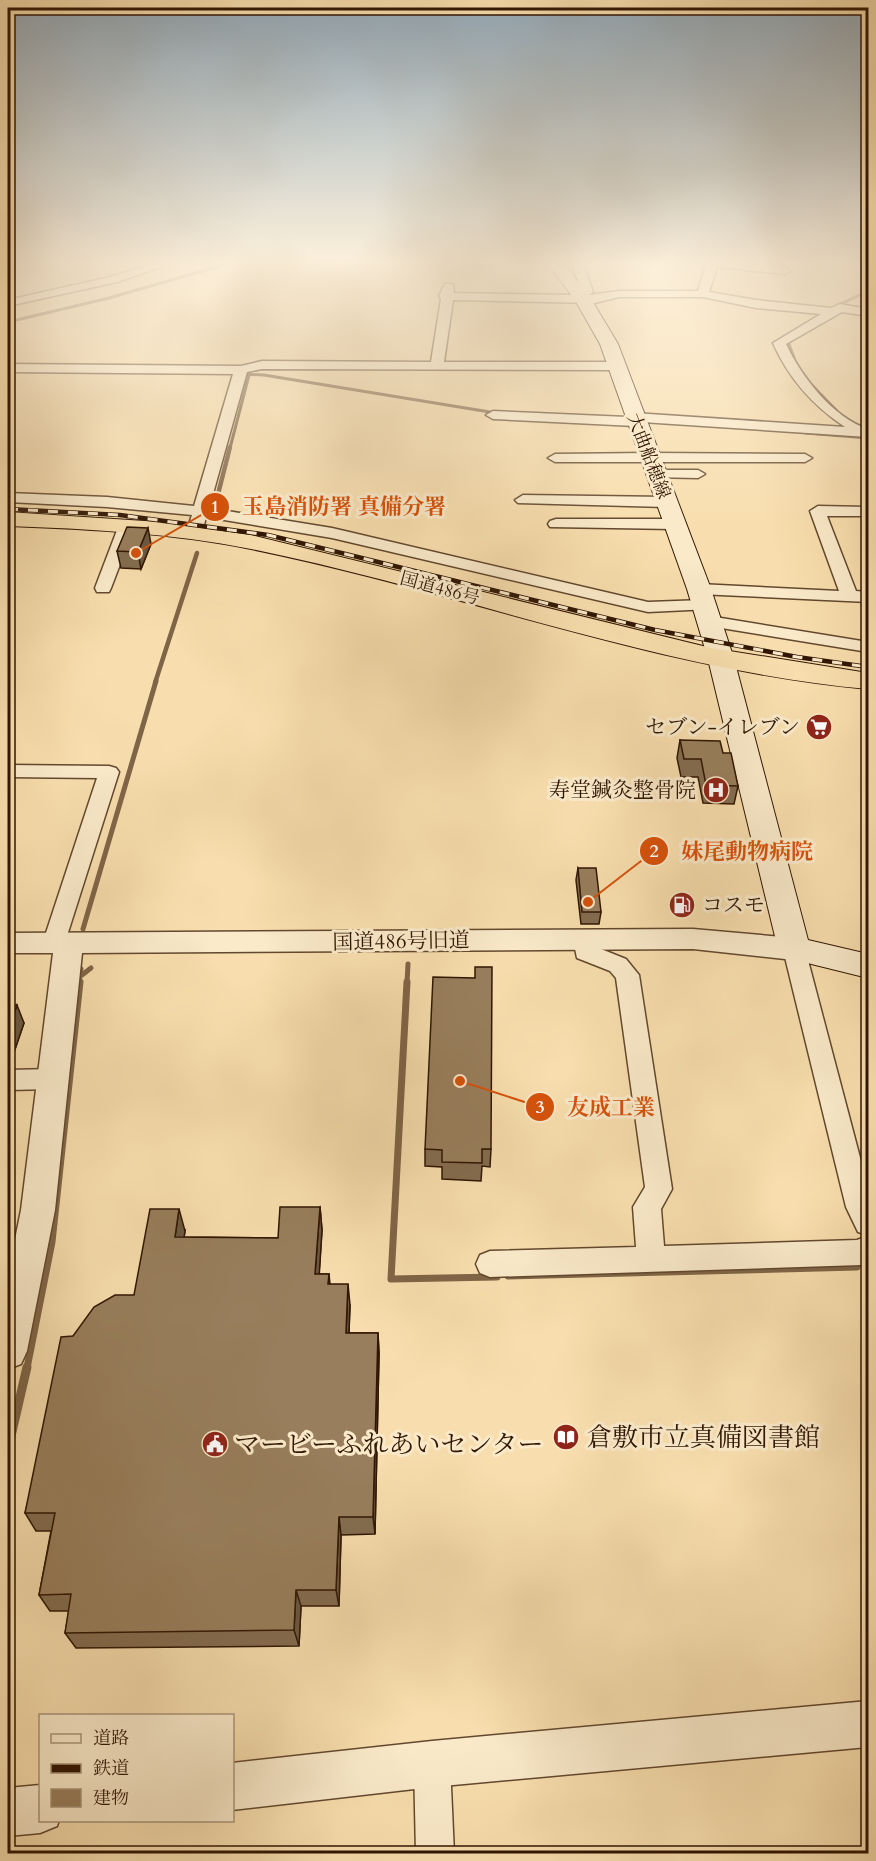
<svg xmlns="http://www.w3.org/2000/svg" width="876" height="1861" viewBox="0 0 876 1861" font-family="Cardo,'Noto Serif JP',serif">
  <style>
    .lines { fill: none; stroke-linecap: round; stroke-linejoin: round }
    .stream-far4 { stroke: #7f6547; stroke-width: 3 }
    .stream-far3 { stroke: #7f6547; stroke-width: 4.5 }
    .stream-far2 { stroke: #7f6547; stroke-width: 5 }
    .stream-far1 { stroke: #7f6547; stroke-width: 7 }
    .stream { stroke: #7f6547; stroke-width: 9 }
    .minor-casing { stroke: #62482e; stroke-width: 3 }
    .tertiary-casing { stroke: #62482e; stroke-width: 3 }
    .secondary-casing { stroke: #301603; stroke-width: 2 }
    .trunk-casing { stroke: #301603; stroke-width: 2 }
    .minor { fill: #faeaca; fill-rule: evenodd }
    .tertiary { fill: #faeaca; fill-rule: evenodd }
    .secondary { fill: #faeaca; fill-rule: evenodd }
    .trunk { fill: #f8deae; fill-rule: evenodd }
    .rail-casing { stroke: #301603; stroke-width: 4.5 }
    .rail { stroke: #faeaca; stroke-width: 3; stroke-dasharray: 10; stroke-linecap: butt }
    .wall { fill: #836c4f; stroke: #301603; stroke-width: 1.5 }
    .shaded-wall { fill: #6a5840; stroke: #301603; stroke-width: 1.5 }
    .building { fill: #987e5c; stroke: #301603; stroke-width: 1.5 }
    .labels { text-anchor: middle; stroke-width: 6; stroke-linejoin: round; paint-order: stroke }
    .far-street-label { font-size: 18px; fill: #301603; stroke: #faeaca }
    .poi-label { font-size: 21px; fill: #301603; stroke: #faeaca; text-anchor: end }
    .street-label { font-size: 21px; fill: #301603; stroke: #faeaca }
    .near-poi-label { font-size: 26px; fill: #301603; stroke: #faeaca; text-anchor: start }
    .leader { fill: none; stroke: #d6520b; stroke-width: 2 }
    .callout-dot { fill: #d6520b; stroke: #faeaca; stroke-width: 2 }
    .mark-label { font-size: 18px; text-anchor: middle; font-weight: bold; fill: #fff }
    .callout-label { font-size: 22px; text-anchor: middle; font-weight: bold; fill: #d6520b; stroke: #faeaca; stroke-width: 6; stroke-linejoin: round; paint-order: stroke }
  </style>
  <rect width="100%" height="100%" fill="#f8deae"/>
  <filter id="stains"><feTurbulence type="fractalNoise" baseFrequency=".00333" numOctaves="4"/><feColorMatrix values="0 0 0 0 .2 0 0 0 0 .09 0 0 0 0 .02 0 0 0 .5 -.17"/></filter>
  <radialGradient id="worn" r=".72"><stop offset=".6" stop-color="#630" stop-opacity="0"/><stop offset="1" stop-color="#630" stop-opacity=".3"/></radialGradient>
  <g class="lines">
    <!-- stream-far4 -->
    <g class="stream-far4">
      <polyline points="836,306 868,291"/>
      <polyline points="8,322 109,298 227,264"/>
      <polyline points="798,369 786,336 826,311"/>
      <polyline points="239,374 264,375 496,413"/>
      <polyline points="804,377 837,411"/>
      <polyline points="806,433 868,438"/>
      <polyline points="230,448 249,375"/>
    </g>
    <!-- stream-far3 -->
    <g class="stream-far3">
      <polyline points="216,502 230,447"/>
      <polyline points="155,683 197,553"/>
    </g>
    <!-- stream-far2 -->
    <g class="stream-far2">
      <polyline points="83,929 156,681"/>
      <polyline points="82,975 91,968"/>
      <polyline points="79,983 81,969"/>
      <polyline points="407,983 408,964"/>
    </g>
    <!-- stream-far1 -->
    <g class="stream-far1">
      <polyline points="407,982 391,1279 497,1277"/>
      <polyline points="508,1276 857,1267"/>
      <polyline points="27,1368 52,1242 80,982"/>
    </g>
    <!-- stream -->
    <polyline class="stream" points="8,1449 27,1367"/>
    <defs>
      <g id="minor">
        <polygon points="152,264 169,264 117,282 8,306 8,300 110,277"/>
        <path d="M572,264H583L593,292L589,295L619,291H698L706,264C725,264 777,260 791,271L785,274L717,267L709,292L756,300L831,308L840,304L868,309V316L842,312L786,344C801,376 833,418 868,429V437L642,422L635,426L493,419L486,415L493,411L627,417L634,413L845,427C812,405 789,379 773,343L821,314L756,308L703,297H619L595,303L453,300L444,362H616L622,366L616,370L262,369L247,372L209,508L332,528L648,602L704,600L710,601L712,605L710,609L648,612L332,538L206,517L202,533L194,538L186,533L192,515L107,507L8,502V493L107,497L194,506L233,374L8,372V364L241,366L262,361L431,362L441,299L439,296L445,284H453L454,293L574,295L581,290Z"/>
        <polygon points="649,453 805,454 812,458 805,462 555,462 548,458 555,454"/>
        <polygon points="654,470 698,470 705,474 698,478 649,477 647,474 649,471"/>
        <polygon points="523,495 666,497 674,502 666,507 518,503 515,500"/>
        <polygon points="818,506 868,507 868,516 827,516 856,591 868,592 868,602 699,594 691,589 699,584 839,591 810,511"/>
        <polygon points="556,519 674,519 682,524 674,529 550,527 548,524 550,521"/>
        <polygon points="127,520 135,525 111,588 109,592 97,592 95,588 119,525"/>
        <polygon points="709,616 868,642 868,652 703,625 700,621"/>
        <polygon points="8,765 109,766 116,768 119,772 65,942 62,948 54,950 46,948 43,942 97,778 8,777"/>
        <polygon points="584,931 592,933 596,947 626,959 639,975 672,1189 661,1209 664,1246 857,1240 868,1236 868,1262 861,1265 490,1277 480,1273 476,1264 480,1255 490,1251 636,1247 633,1207 645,1187 616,978 610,971 577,958 573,939 576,933"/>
        <polygon points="794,941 802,943 805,949 868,1188 868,1235 858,1232 846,1207 783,949 786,943"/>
        <polygon points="53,1069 62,1072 66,1079 62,1086 53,1089 8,1090 8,1070"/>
        <polygon points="432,1746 445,1751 450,1764 454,1854 416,1854 414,1764 419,1751"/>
      </g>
      <g id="tertiary">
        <polygon points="693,929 794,938 804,942 808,949 804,956 794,960 693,949 82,953 55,1210 27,1351 21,1364 8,1369 8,1274 21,1210 53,953 8,953 8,933"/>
        <polygon points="868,1701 868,1747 432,1787 232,1810 232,1763 432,1741"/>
        <polygon points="40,1785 40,1820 59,1820 57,1826 40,1833 8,1836 8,1788"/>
      </g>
      <polygon id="secondary" points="548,264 564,264 591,299 618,344 711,589 734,659 808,940 868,954 868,978 783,957 778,949 708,659 687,589 600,344 575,300"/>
      <path id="trunk" d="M8,512L160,522L251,535L711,648L868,673V689C658,670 458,591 251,549C171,533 89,529 8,526Z"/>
    </defs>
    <!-- minor casing -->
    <use href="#minor" class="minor-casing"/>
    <!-- tertiary casing -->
    <use href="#tertiary" class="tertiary-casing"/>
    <!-- secondary casing -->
    <use href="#secondary" class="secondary-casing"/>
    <!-- trunk casing -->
    <use href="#trunk" class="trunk-casing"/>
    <!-- minor -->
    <use href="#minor" class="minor"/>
    <!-- tertiary -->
    <use href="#tertiary" class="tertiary"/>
    <!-- secondary -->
    <use href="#secondary" class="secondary"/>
    <!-- trunk -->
    <use href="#trunk" class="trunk"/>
    <defs>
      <polyline id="rail" points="8,509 120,515 268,535 655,630 797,657 868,667"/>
    </defs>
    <!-- rail casing -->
    <use href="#rail" class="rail-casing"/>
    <!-- rail -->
    <use href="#rail" class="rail"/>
  </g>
  <!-- wall -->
  <g class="wall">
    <polygon points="151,544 141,569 121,568 117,551"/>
    <polygon points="680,740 723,753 738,786 734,804 703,803 698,777 681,777 677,758"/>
    <polygon points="578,868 601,912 599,924 581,924 576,880"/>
    <polygon points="8,1005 24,1023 12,1058 8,1058"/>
    <polygon points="425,1149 491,1149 490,1167 482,1166 481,1181 442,1179 442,1167 425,1166"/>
    <polygon points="320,1207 322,1230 319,1274 329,1274 330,1284 350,1305 349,1333 378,1333 379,1354 375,1534 341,1535 339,1606 301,1606 299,1646 76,1648 65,1633 69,1611 50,1611 39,1595 51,1531 36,1531 25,1513 73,1336 134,1295 185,1231 184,1237 278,1238"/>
  </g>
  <!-- shaded-wall -->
  <g class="shaded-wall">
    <polygon points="148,528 151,544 141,569 138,552"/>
    <polygon points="17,1005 24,1023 12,1058 8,1048 8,1032"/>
    <polygon points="320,1207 322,1230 318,1295 315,1274"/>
    <polygon points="179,1209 185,1231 181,1259 175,1237"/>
    <polygon points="348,1284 350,1305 348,1354 346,1333"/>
    <polygon points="378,1333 379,1354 375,1534 373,1517"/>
    <polygon points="339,1517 341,1535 339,1606 336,1590"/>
    <polygon points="296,1590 301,1606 299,1646 294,1630"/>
  </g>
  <!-- building -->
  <g class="building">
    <polygon points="127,527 148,528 138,552 117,551"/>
    <polygon points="680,740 720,741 723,753 731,753 738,786 706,785 701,759 684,759"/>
    <polygon points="578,868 596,868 601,912 582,912"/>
    <polygon points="475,967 492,967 491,1149 482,1149 482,1163 442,1162 442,1150 425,1149 433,977 475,978"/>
    <polygon points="8,1005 17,1005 8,1032"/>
    <polygon points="280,1207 320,1207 315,1274 329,1274 328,1284 348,1284 346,1333 378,1333 373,1517 339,1517 336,1590 296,1590 294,1630 65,1633 71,1594 39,1595 55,1513 25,1513 61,1337 73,1336 94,1307 115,1295 134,1295 150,1209 179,1209 175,1237 278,1238"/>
  </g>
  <!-- sky -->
  <linearGradient id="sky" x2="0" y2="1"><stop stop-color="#93aaba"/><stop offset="0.5" stop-color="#fcf0db"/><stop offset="1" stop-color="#fcf0db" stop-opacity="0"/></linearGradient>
  <rect width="876" height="525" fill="url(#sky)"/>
  <!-- icons -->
  <defs>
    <symbol id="supermarket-disc" viewBox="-11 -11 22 22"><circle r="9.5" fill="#8f2418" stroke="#faeaca"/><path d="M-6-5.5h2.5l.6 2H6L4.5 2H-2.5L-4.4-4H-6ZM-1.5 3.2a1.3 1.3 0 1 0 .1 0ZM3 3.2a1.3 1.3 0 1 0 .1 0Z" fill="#fff"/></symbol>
    <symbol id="hospital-disc" viewBox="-11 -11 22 22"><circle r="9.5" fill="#8f2418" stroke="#faeaca"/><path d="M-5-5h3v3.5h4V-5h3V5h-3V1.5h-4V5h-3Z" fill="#fff"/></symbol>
    <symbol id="fuel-disc" viewBox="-11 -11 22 22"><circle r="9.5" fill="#8f2418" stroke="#faeaca"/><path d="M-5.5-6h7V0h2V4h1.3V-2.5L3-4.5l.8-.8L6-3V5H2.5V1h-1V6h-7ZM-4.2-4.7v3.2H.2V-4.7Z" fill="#fff"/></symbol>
    <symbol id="library-disc" viewBox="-11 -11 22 22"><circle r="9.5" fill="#8f2418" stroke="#faeaca"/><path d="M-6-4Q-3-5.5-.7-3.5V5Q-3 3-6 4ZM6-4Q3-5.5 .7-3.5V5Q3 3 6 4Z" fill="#fff"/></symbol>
    <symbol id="civic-disc" viewBox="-11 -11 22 22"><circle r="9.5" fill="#8f2418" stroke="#faeaca"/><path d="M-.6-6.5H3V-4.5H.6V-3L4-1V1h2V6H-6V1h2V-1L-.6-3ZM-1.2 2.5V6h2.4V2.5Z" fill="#fff"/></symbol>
  </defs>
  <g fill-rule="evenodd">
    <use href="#supermarket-disc" x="804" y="712" width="30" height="30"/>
    <use href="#hospital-disc" x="701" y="775" width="30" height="30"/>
    <use href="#fuel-disc" x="667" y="890" width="30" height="30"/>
    <use href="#library-disc" x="551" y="1422" width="30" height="30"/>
    <use href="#civic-disc" x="200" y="1429" width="30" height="30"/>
  </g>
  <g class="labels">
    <!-- far-street labels -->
    <g class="far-street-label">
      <text transform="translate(649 456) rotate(69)" y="6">大曲船穂線</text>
      <text transform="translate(440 588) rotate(15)" y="6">国道486号</text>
    </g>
    <!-- poi labels -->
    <g class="poi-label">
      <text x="800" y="734">セブン-イレブン</text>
      <text x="696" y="797">寿堂鍼灸整骨院</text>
      <text x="702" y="912" text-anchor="start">コスモ</text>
    </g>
    <!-- street labels -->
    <g class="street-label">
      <text transform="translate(401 941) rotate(-1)" y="7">国道486号旧道</text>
    </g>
    <!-- near-poi labels -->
    <g class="near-poi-label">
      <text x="586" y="1446">倉敷市立真備図書館</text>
      <text x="234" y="1453">マービーふれあいセンター</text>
    </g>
  </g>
  <!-- callouts -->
  <path class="leader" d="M136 553L215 507M588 902L654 851M460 1081L540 1107"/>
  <g class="callout-dot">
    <circle cx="136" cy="553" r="6"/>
    <circle cx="588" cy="902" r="6"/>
    <circle cx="460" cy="1081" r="6"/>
    <circle cx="215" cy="507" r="15"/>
    <circle cx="654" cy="851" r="15"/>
    <circle cx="540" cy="1107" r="15"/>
  </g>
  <g class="mark-label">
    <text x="215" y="513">1</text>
    <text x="654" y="857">2</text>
    <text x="540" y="1113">3</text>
  </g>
  <g class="callout-label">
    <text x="344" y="514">玉島消防署 真備分署</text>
    <text x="747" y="859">妹尾動物病院</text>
    <text x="611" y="1115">友成工業</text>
  </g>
  <!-- margin -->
  <rect width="876" height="1861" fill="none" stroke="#f8deae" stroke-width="30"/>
  <rect x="9" y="9" width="858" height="1843" fill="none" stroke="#301603" stroke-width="3"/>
  <rect x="15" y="15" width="846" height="1831" fill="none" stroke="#301603" stroke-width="1.5"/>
  <!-- legend -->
  <rect x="39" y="1714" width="195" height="108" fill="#faeaca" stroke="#a9957a" stroke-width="1.5"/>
  <rect x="51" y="1734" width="30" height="9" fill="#faeaca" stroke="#a9957a" stroke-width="1.5"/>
  <text x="93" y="1744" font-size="18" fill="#301603">道路</text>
  <rect x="51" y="1764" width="30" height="9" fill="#301603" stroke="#a9957a" stroke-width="1.5"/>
  <text x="93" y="1774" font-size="18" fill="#301603">鉄道</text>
  <rect x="51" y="1789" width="30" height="18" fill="#987e5c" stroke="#a9957a" stroke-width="1.5"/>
  <text x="93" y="1804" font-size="18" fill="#301603">建物</text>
  <rect width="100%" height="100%" filter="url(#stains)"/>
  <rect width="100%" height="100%" fill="url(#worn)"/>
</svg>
